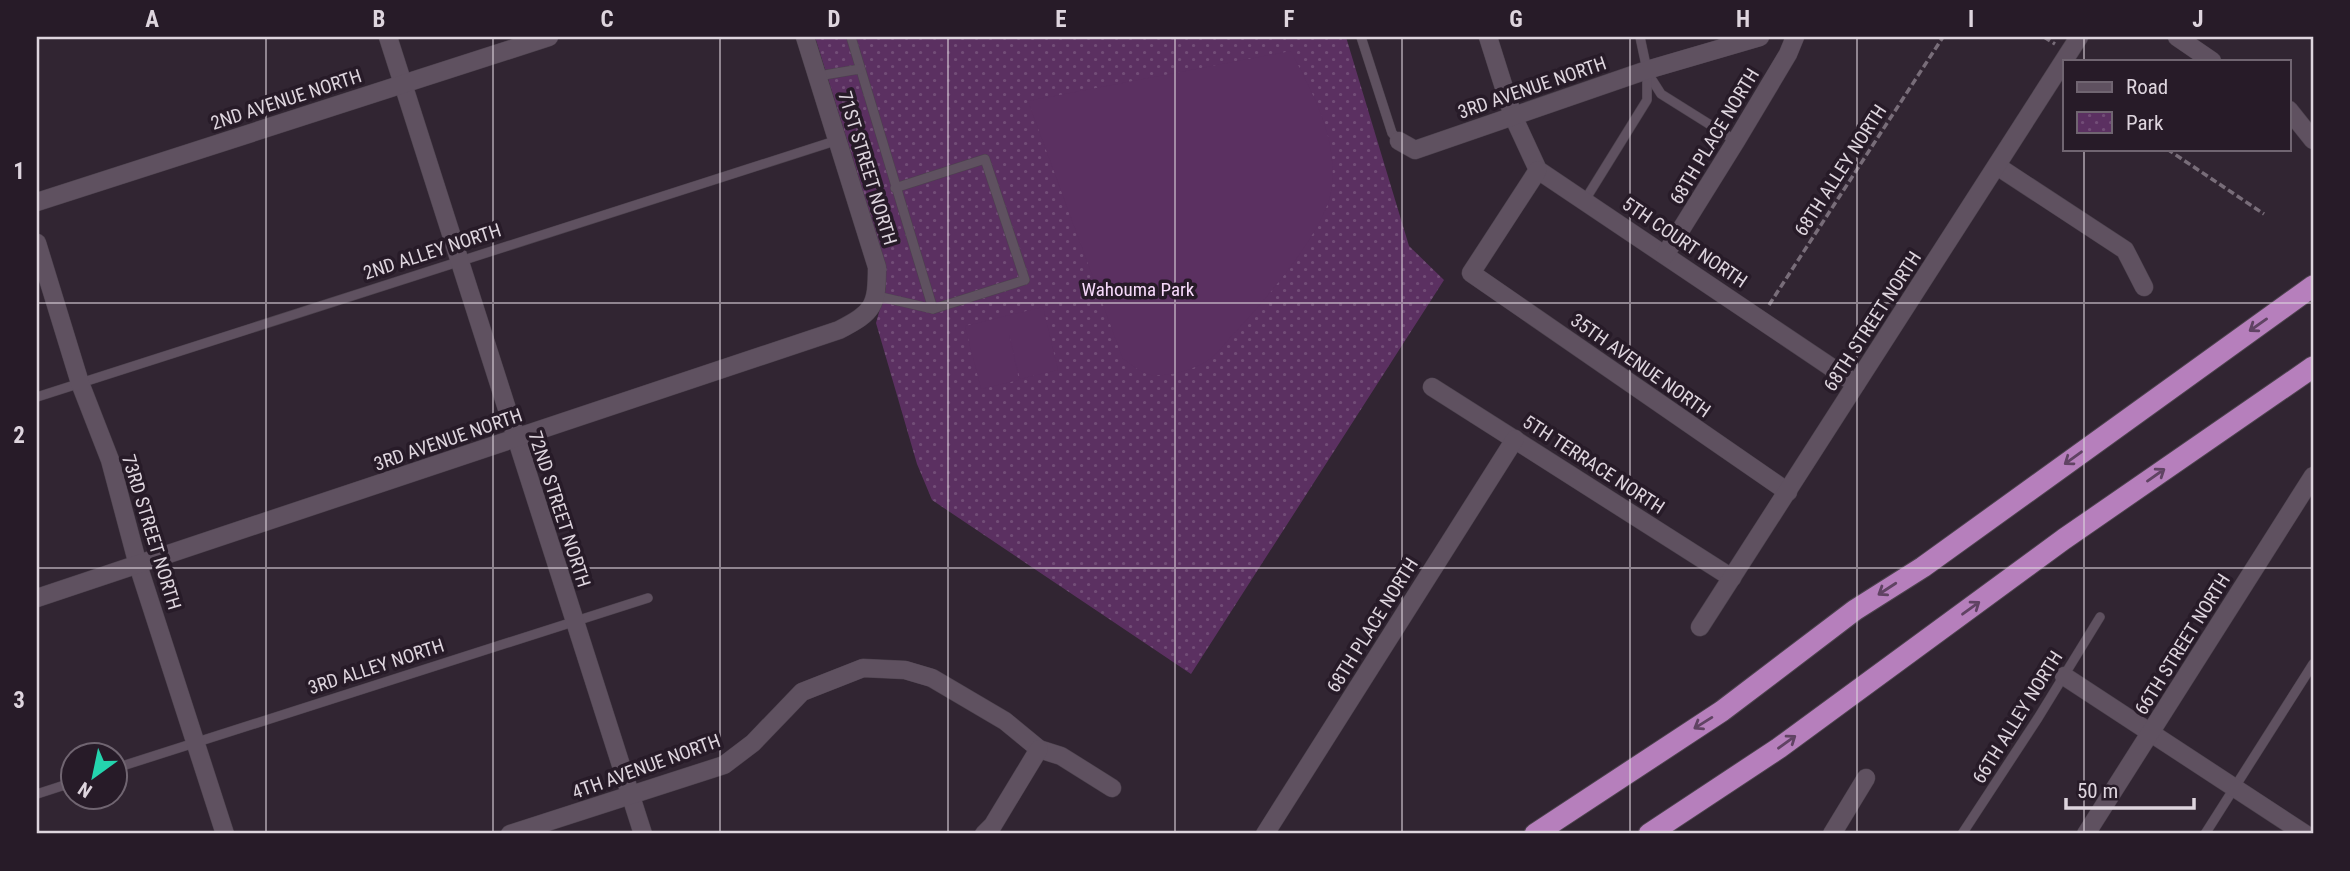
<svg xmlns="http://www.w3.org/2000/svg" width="2350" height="871" viewBox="0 0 2350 871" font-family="'Roboto Condensed',sans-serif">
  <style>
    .park { fill: url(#park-dots) }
    .pitch { fill: #5b3061 }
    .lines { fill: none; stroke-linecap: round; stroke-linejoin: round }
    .service-casing { stroke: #4c424d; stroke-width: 10 }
    .minor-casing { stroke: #4c424d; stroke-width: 19 }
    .motorway-casing { stroke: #4c424d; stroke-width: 23 }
    .path { stroke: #786d79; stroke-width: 3.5; stroke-dasharray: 7 3.5; stroke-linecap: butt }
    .service { stroke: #5f5160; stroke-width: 9 }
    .minor { stroke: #5f5160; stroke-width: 18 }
    .motorway { stroke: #b67fbc; stroke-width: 21 }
    .oneway { stroke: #604363 }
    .grid { fill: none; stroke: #ded5de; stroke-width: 2; stroke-opacity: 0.55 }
    .labels { text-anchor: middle; stroke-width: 7; stroke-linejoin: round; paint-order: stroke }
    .street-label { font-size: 19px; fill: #ded5de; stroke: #271b28 }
    .park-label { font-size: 19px; fill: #f6d9fa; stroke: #271b28 }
    .neatline { fill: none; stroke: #ded5de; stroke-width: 2.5 }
    .grid-label { font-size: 23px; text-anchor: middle; font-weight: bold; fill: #ded5de }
  </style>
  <defs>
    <pattern id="park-dots" width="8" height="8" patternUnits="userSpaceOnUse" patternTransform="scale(1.75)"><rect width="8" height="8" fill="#5b3061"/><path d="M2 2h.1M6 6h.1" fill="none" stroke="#724d77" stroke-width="1.8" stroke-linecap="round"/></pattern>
  </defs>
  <rect width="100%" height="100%" fill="#312532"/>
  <!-- park -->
  <polygon class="park" points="815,37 1346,37 1409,246 1444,280 1191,674 932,500 917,464 876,323 886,287 886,266"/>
  <!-- pitch -->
  <g class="pitch">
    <path d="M1291,51C1313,95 1337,135 1332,186C1328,230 1260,306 1229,339C1223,346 1215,356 1207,361C1193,370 1168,377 1151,375C1142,374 1131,364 1123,359L1028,101Z"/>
    <polygon points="1043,307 1058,370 1020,379 1009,334 1019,380 981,389 965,326"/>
  </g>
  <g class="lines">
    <defs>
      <g id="service">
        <polyline points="851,37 933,309 1025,280 985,159 895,188"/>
        <polyline points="1361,37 1392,133 1399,141"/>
        <polyline points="1647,72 1661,94 1736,141"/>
        <polyline points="818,76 860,69"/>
        <polyline points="1585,200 1647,100 1647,70 1640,37"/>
        <polyline points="877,296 933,309"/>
        <polyline points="37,397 838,140"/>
        <polyline points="116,768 648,598"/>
        <polyline points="37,794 74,782"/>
        <polyline points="1962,834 2038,718 2100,617"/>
        <polyline points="2205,834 2313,664"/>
      </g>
      <g id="minor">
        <polyline points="388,37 643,834"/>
        <polyline points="1488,37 1513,116 1538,170 1856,384"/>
        <polyline points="2177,37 2212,61"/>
        <polyline points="2289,110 2313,140"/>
        <polyline points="1399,141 1415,150 1647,70 1760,37"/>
        <polyline points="1997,166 2125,250 2144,287"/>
        <polyline points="1538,170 1471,273 1788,492"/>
        <polyline points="37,202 549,37"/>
        <polyline points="37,243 80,383 110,460 138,565 225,834"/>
        <polyline points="1665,255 1736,141 1788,54 1795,37"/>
        <polyline points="1432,387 1732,578"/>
        <path d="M37,598L839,330C874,312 877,306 877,267L805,37"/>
        <polyline points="1700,627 2079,37"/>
        <polyline points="2064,676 2305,834"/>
        <polyline points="510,834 724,765 753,743 802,692 863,668 905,670 932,678 1005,721 1039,749 1061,756 1112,788"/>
        <polyline points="984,834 993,825 1039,749"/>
        <polyline points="1265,834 1515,439"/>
        <polyline points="1832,834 1866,778"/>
        <polyline points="2086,834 2313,476"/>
      </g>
      <g id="motorway">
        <polyline points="1535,834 1722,711 1855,610 1923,567 2313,286"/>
        <polyline points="1649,834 1779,748 2064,539 2313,367"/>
      </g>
    </defs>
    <!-- service casing -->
    <use href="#service" class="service-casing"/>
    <!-- minor casing -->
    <use href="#minor" class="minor-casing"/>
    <!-- motorway casing -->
    <use href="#motorway" class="motorway-casing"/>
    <!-- path -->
    <g class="path">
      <polyline points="2044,37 2055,44"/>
      <polyline points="2167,149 2264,214"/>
      <polyline points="1769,305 1943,37"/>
    </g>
    <!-- service -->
    <use href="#service" class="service"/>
    <!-- minor -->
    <use href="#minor" class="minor"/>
    <!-- motorway -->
    <use href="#motorway" class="motorway"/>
  </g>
  <!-- one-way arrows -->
  <defs><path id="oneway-shaft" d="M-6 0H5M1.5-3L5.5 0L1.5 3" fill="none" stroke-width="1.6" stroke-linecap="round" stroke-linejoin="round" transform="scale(1.75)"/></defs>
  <g class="oneway">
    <use href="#oneway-shaft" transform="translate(2258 325) rotate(145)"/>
    <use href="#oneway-shaft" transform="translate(2073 458) rotate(144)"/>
    <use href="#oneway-shaft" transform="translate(2156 475) rotate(-35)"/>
    <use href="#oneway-shaft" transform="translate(1887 589) rotate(147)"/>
    <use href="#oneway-shaft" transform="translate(1971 608) rotate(-36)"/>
    <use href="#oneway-shaft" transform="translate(1703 723) rotate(148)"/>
    <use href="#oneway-shaft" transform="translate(1787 742) rotate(-36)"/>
  </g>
  <!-- grid -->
  <path class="grid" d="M266,37V834M493,37V834M720,37V834M948,37V834M1175,37V834M1402,37V834M1630,37V834M1857,37V834M2084,37V61M2084,149V834M37,303H2313M37,568H2313"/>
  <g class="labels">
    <!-- street labels -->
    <g class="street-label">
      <text transform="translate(1532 87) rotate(-19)" y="7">3RD AVENUE NORTH</text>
      <text transform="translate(286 99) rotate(-18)" y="7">2ND AVENUE NORTH</text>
      <text transform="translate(1714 136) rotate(-59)" y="7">68TH PLACE NORTH</text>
      <text transform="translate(868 168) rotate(73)" y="7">71ST STREET NORTH</text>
      <text transform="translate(1840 170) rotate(-57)" y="7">68TH ALLEY NORTH</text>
      <text transform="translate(1685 242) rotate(34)" y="7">5TH COURT NORTH</text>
      <text transform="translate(432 251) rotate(-18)" y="7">2ND ALLEY NORTH</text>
      <text transform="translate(1872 321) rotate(-57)" y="7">68TH STREET NORTH</text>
      <text transform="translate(1641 365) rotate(35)" y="7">35TH AVENUE NORTH</text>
      <text transform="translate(448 439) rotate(-19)" y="7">3RD AVENUE NORTH</text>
      <text transform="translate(1594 464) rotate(33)" y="7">5TH TERRACE NORTH</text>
      <text transform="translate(560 509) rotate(72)" y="7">72ND STREET NORTH</text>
      <text transform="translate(152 532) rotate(73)" y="7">73RD STREET NORTH</text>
      <text transform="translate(1372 625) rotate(-58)" y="7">68TH PLACE NORTH</text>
      <text transform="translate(2182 644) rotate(-58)" y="7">66TH STREET NORTH</text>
      <text transform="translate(376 666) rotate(-18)" y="7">3RD ALLEY NORTH</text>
      <text transform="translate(2017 717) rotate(-58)" y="7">66TH ALLEY NORTH</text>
      <text transform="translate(646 766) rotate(-20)" y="7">4TH AVENUE NORTH</text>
    </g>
    <!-- park labels -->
    <g class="park-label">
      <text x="1138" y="296">Wahouma Park</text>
    </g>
  </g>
  <!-- border -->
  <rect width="2350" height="871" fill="none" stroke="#271b28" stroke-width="77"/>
  <!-- legend -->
  <rect x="2063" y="60" width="228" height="91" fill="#271b28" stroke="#706571" stroke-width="2"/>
  <rect x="2077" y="82" width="35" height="10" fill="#5f5160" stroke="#706571" stroke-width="2"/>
  <text x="2126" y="94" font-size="21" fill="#ded5de">Road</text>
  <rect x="2077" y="112" width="35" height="21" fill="url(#park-dots)" stroke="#706571" stroke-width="2"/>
  <text x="2126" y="130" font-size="21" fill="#ded5de">Park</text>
  <!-- north arrow -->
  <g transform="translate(94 776) rotate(213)"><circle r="33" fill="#271b28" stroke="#706571" stroke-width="2"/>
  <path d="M0-5L12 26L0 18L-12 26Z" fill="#24d5ae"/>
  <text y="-10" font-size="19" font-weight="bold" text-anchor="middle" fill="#ded5de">N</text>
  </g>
  <!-- scale -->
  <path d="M2066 798v10h128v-10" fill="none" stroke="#ded5de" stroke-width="3.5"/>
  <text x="2077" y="798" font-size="21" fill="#ded5de" stroke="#271b28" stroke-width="5" paint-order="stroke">50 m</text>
  <rect x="38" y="38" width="2274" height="794" class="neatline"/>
  <g class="grid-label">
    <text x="152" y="27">A</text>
    <text x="379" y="27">B</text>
    <text x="607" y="27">C</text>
    <text x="834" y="27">D</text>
    <text x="1061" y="27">E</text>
    <text x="1289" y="27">F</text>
    <text x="1516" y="27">G</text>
    <text x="1743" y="27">H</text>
    <text x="1971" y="27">I</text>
    <text x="2198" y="27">J</text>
    <text x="19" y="179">1</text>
    <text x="19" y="443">2</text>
    <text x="19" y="708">3</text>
  </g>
</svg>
